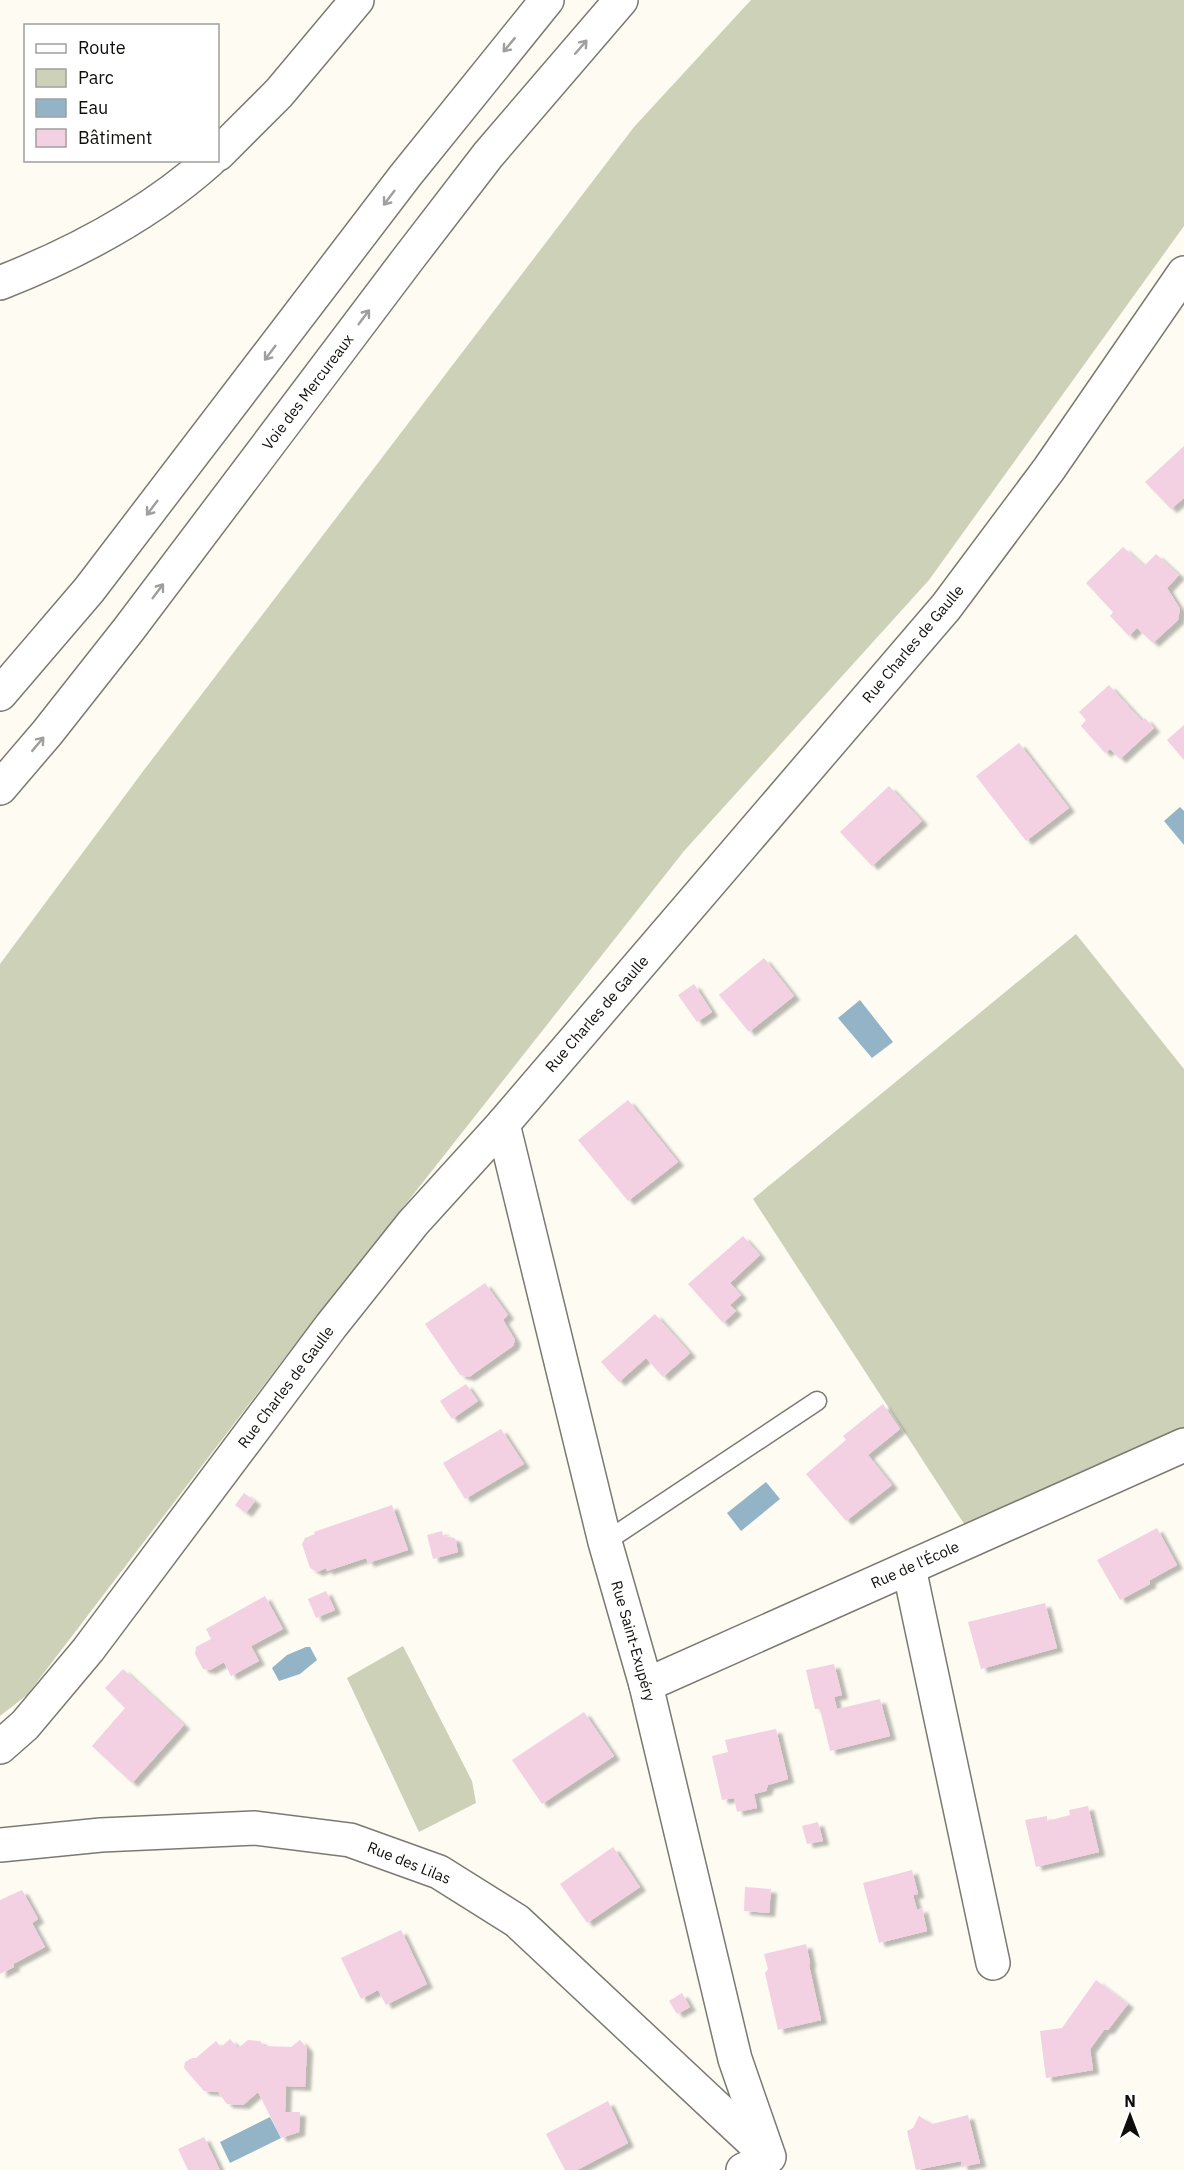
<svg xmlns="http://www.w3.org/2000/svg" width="1184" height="2170" viewBox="0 0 1184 2170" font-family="'IBM Plex Sans',sans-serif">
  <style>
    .green { fill: #cdd1b7 }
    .water { fill: #93b4c7 }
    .building { fill: #f3d1e3; filter: url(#shadow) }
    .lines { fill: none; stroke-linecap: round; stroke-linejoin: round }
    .service-casing { stroke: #7b7971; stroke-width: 21 }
    .minor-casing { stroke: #7b7971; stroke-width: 36 }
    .secondary-casing { stroke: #7b7971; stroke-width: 36 }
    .trunk-casing { stroke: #7b7971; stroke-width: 36 }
    .service { stroke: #fff; stroke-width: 18 }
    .minor { stroke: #fff; stroke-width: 33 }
    .secondary { stroke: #fff; stroke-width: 33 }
    .trunk { stroke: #fff; stroke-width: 33 }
    .oneway { stroke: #9f9f9d }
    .labels { text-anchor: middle; stroke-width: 6; stroke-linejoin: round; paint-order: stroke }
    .street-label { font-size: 15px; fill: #0f0e0b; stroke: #fff }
  </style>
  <defs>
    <filter id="shadow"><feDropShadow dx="6" dy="4" stdDeviation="1.5" flood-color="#0004"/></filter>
  </defs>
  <rect width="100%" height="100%" fill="#fdfbf2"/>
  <!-- green -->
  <g class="green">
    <polygon points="751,0 1184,0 1184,226 929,580 684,851 282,1361 27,1695 0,1716 0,964 144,770 634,127"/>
    <polygon points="1076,934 1184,1069 1184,1430 970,1533 753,1199"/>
    <polygon points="403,1646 472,1781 476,1803 419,1832 347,1678"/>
  </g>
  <!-- water -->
  <g class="water">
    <polygon points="1180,807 1184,811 1184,845 1164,821"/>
    <polygon points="860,1000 893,1042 872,1058 838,1018"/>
    <polygon points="766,1482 780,1499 741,1531 727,1513"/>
    <polygon points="306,1647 310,1647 317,1660 300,1674 279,1681 272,1668 287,1655"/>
    <polygon points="270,2117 281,2138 230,2163 220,2142"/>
  </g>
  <!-- building -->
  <g class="building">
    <polygon points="1184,446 1184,498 1171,509 1145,482"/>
    <polygon points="1123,547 1144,566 1156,554 1179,575 1167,588 1180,609 1178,620 1153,643 1137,628 1129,636 1110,616 1113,612 1086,583"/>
    <polygon points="1109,685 1142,721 1145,718 1154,728 1120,759 1110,749 1105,753 1081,726 1086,720 1079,712"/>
    <polygon points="1184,725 1184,760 1167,740"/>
    <polygon points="1019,743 1069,808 1026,841 976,776"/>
    <polygon points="889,786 922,821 872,866 840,832"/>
    <polygon points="764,958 794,996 749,1032 719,995"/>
    <polygon points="694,984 712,1012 697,1022 678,995"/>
    <polygon points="628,1100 678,1162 628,1201 578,1140"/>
    <polygon points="743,1236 760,1255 730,1283 741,1295 730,1305 736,1311 723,1323 688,1284"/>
    <polygon points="485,1283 508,1315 503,1320 515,1340 513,1346 469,1377 460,1375 425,1324"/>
    <polygon points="655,1314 690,1353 663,1377 646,1358 619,1382 601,1362"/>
    <polygon points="466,1384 478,1401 452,1419 440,1401"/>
    <polygon points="883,1404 900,1429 868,1455 892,1485 846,1521 806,1474 846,1440 843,1436"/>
    <polygon points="501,1429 524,1464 465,1499 443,1463"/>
    <polygon points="244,1493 255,1501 246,1513 235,1505"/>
    <polygon points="392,1505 408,1550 368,1563 366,1558 327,1571 326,1568 317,1572 310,1568 302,1544 305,1538 315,1534 314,1532"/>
    <polygon points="1157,1528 1177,1565 1150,1580 1150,1584 1120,1600 1097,1560"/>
    <polygon points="442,1531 443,1536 455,1538 458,1552 433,1559 427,1535"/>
    <polygon points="326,1591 335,1610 316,1618 308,1599"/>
    <polygon points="265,1596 283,1629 251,1646 259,1661 231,1676 224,1662 210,1670 203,1669 195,1654 196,1647 211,1639 206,1629"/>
    <polygon points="1045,1603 1057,1648 981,1669 968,1622"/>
    <polygon points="834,1664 842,1695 834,1697 837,1709 880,1699 890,1736 830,1751 820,1709 815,1709 806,1670"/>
    <polygon points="123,1669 184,1725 132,1783 92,1746 125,1708 105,1688"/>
    <polygon points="584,1712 614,1756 542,1804 512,1760"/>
    <polygon points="776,1729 788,1779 768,1785 766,1791 754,1794 757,1808 737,1812 734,1798 722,1800 712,1756 728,1752 725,1740"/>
    <polygon points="1088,1806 1099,1852 1036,1867 1025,1820 1047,1816 1047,1821 1070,1815 1069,1810"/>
    <polygon points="818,1822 823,1841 807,1844 802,1826"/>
    <polygon points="613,1847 640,1887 587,1923 560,1884"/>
    <polygon points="912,1870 918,1894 913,1895 917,1910 922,1908 927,1931 879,1943 863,1883"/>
    <polygon points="745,1887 771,1889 769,1913 744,1911"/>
    <polygon points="22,1890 38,1919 32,1923 45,1947 13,1964 14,1967 0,1974 0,1900"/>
    <polygon points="401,1930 427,1984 386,2005 378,1990 361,1999 341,1958"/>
    <polygon points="806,1944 810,1962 809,1965 821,2020 778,2030 765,1973 768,1969 764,1954"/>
    <polygon points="1096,1980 1128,2004 1108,2030 1104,2030 1090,2049 1093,2070 1046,2078 1040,2031 1062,2028"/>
    <polygon points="682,1993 690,2007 677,2014 669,2001"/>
    <polygon points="230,2039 238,2048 248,2040 260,2041 264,2046 291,2047 300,2040 307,2048 305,2087 286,2086 285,2112 300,2112 299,2132 281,2138 258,2092 243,2105 227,2104 218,2092 204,2091 184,2068 185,2062 192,2058 196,2058 216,2041 221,2047"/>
    <polygon points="608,2101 628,2143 577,2170 565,2170 546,2134"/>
    <polygon points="968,2115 980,2163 962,2167 961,2161 916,2170 907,2131 913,2128 919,2116 932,2124"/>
    <polygon points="204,2137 220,2170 188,2170 178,2149"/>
  </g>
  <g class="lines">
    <defs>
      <polyline id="service" points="605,1542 817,1401"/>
      <g id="minor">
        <polyline points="503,1124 605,1542 646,1685 735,2059 769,2157 743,2170"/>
        <polyline points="909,1568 993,1963"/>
        <polyline points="646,1685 1184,1445"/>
        <polyline points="0,1747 25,1725 88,1650 331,1326 413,1223 503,1124 946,607 1049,469 1184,273"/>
        <polyline points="0,1845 101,1835 255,1828 350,1840 439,1872 517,1921 766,2154"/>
      </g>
      <g id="secondary">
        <polyline points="218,154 279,93 357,0"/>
        <path d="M0,283C76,253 149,215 210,160"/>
      </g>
      <g id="trunk">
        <polyline points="0,694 89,590 405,176 547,0"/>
        <polyline points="0,788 47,733 129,629 408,259 488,155 621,0"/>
      </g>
    </defs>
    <!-- service casing -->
    <use href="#service" class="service-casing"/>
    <!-- minor casing -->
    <use href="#minor" class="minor-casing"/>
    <!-- secondary casing -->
    <use href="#secondary" class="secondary-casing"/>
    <!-- trunk casing -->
    <use href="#trunk" class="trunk-casing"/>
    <!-- service -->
    <use href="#service" class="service"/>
    <!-- minor -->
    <use href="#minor" class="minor"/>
    <!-- secondary -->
    <use href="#secondary" class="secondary"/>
    <!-- trunk -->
    <use href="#trunk" class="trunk"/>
  </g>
  <!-- one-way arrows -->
  <defs><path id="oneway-shaft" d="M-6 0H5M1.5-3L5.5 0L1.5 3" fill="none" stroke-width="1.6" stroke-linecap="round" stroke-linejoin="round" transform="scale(1.5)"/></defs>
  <g class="oneway">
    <use href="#oneway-shaft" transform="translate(509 45) rotate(130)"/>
    <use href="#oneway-shaft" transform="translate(581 47) rotate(-49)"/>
    <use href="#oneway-shaft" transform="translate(389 198) rotate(127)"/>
    <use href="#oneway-shaft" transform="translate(364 317) rotate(-53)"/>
    <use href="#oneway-shaft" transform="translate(270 353) rotate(127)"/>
    <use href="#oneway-shaft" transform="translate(152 508) rotate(127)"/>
    <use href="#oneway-shaft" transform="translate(158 591) rotate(-53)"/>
    <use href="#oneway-shaft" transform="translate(38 744) rotate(-50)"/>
  </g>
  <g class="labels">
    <!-- street labels -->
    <g class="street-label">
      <text transform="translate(308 392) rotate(-53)" y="5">Voie des Mercureaux</text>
      <text transform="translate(913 644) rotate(-50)" y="5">Rue Charles de Gaulle</text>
      <text transform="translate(597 1014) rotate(-49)" y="5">Rue Charles de Gaulle</text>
      <text transform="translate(286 1387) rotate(-53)" y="5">Rue Charles de Gaulle</text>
      <text transform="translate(915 1565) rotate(-24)" y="5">Rue de l'École</text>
      <text transform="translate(633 1641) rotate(74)" y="5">Rue Saint-Exupéry</text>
      <text transform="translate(409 1863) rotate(22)" y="5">Rue des Lilas</text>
    </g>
  </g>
  <!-- legend -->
  <rect x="24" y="24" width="195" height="138" fill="#ffffff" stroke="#9f9f9d" stroke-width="1.5"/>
  <rect x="36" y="44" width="30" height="9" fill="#ffffff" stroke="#9f9f9d" stroke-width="1.5"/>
  <text x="78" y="54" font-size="18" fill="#0f0e0b">Route</text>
  <rect x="36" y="69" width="30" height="18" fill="#cdd1b7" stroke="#9f9f9d" stroke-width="1.5"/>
  <text x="78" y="84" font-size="18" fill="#0f0e0b">Parc</text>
  <rect x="36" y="99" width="30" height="18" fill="#93b4c7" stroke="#9f9f9d" stroke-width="1.5"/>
  <text x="78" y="114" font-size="18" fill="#0f0e0b">Eau</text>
  <rect x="36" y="129" width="30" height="18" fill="#f3d1e3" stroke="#9f9f9d" stroke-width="1.5"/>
  <text x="78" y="144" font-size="18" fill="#0f0e0b">Bâtiment</text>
  <!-- north arrow -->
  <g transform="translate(1130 2116)" stroke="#ffffff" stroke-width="4.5" paint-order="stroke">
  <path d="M0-4.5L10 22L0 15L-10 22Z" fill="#0f0e0b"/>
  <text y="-9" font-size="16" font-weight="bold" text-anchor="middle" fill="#0f0e0b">N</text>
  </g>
</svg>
